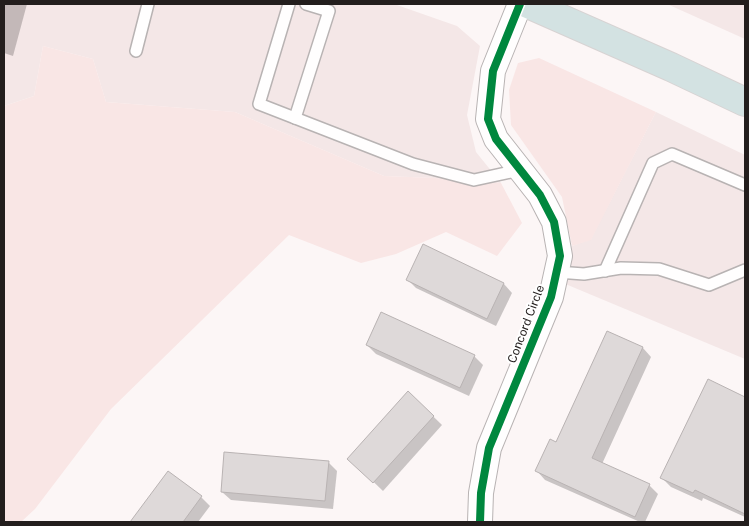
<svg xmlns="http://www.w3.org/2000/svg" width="749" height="526" viewBox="0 0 749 526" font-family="'Public Sans',sans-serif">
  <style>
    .built { fill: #f4e7e7 }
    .green { fill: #f9e6e5 }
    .shadow { fill: #0003 }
    .building { fill: #ded9d9; stroke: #b9b3b3 }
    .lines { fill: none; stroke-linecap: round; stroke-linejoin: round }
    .lane-casing { stroke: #b8b3b3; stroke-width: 14 }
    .street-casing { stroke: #b8b3b3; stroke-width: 26 }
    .highway-casing { stroke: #d7d3d3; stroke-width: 30 }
    .lane { stroke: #fffefe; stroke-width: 11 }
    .street { stroke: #fffefe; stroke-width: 24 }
    .highway { stroke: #d3e2e2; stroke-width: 28 }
    .cycleway-casing { stroke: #fff; stroke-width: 11 }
    .cycleway { stroke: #00873e; stroke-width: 8 }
    .labels { text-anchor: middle; stroke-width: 4; stroke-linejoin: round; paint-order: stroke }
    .street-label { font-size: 12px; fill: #231e1d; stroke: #fff }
  </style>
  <rect width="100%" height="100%" fill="#fcf6f6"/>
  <!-- built -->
  <g class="built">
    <polygon points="4,4 394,4 457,26 480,46 467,115 476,152 501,183 461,179 384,176 235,112 106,102 93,59 43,46 34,96 4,106"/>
    <polygon points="667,4 745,4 745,39"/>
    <polygon points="656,112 745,155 745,359 563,283 572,246 591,239"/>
  </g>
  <!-- green -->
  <g class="green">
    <polygon points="43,46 93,59 106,102 235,112 384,176 461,179 501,183 522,223 497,256 446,232 396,254 361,263 289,235 111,409 35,509 21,522 4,522 4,106 34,96"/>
    <polygon points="539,58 656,112 591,240 572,246 562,197 511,125 509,90 518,63"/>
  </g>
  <!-- shadow -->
  <g class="shadow">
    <polygon points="4,4 27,4 13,56 4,53"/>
    <polygon points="423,246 504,284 512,293 496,326 416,288 407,279"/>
    <polygon points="608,332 643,348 651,357 602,464 649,485 658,494 645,522 640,522 545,480 537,471 557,444"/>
    <polygon points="367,345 474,356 483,365 469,396 376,354"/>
    <polygon points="708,381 745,399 745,517 703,498 702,501 671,487 662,478"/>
    <polygon points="408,392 442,425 383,491 358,467"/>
    <polygon points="329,463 337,471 333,509 231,500 222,492"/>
    <polygon points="169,473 201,497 210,506 198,522 132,522"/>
  </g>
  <!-- building -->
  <g class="building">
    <polygon points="423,244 504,283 487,319 406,280"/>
    <polygon points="381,312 475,355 460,388 366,345"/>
    <polygon points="607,331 643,347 592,458 650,484 635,517 535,471 550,439 556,442"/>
    <polygon points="708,379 745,397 745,514 695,490 693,493 660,478"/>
    <polygon points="408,391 434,416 373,483 347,459"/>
    <polygon points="224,452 329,461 325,501 221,492"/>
    <polygon points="168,471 202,496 183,522 130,522"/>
  </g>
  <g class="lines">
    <defs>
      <g id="lane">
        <polyline points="289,4 259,104 413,164 474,180 520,170"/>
        <polyline points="136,51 148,4"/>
        <polyline points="295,118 329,11 306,4"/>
        <polyline points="605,271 653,163 672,154 745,185"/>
        <polyline points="557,272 584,274 621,268 659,269 709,285 745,270"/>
      </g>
      <polyline id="street" points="480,522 481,493 489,448 551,297 560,256 554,222 540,195 496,139 488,119 493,71 520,4"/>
      <polyline id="highway" points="528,4 671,67 745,102"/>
    </defs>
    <!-- lane casing -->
    <use href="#lane" class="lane-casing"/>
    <!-- street casing -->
    <use href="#street" class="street-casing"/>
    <!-- highway casing -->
    <use href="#highway" class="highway-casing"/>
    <!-- lane -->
    <use href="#lane" class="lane"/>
    <!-- street -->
    <use href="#street" class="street"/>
    <!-- highway -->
    <use href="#highway" class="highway"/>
    <defs>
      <polyline id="cycleway" points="480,522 481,493 489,448 551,297 560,256 554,222 540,195 496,139 488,119 493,71 520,4"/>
    </defs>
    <!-- cycleway casing -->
    <use href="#cycleway" class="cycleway-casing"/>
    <!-- cycleway -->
    <use href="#cycleway" class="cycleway"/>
  </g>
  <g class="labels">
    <!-- street labels -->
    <g class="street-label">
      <text transform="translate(526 324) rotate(-69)" y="4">Concord Circle</text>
    </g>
  </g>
  <!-- border -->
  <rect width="749" height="526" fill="none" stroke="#231e1d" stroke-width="10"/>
</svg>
